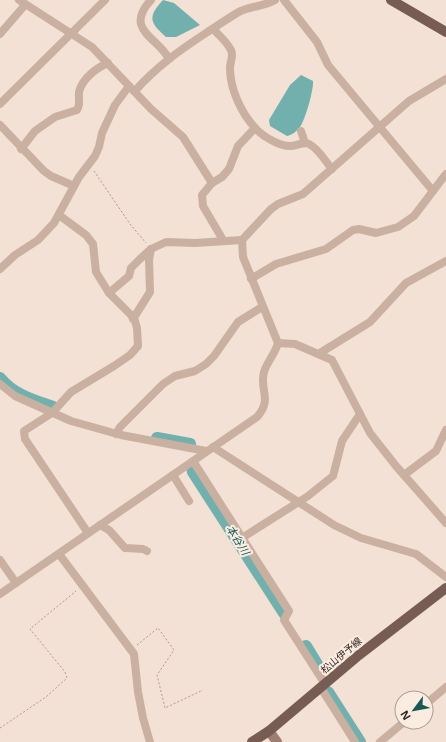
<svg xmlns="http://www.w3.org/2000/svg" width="446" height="742" viewBox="0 0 446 742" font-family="'Open Sans','Noto Sans JP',sans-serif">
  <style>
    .water { fill: #72b0ae }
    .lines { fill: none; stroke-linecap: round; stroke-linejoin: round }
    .river { stroke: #72b0ae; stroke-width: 12 }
    .path { stroke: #b6998a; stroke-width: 1; stroke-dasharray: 2 2; stroke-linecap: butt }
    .minor { stroke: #cab0a0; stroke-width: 8 }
    .secondary { stroke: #9e7e72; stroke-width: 10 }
    .primary { stroke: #775c54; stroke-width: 10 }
    .labels { text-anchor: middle; stroke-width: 4; stroke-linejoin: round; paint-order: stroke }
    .street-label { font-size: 10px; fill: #332724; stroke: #faece0 }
    .water-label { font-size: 11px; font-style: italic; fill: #175756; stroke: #faece0 }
  </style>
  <rect width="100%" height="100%" fill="#f2e1d4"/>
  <!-- water -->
  <g class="water">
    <path d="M163,0L174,3L200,25L176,37H166C150,23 147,17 163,0Z"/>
    <path d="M301,75L313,81C314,89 305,120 300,127C297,131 292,135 287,136L270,126L269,120L290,85Z"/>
  </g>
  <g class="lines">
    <!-- river -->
    <g class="river">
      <path d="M0,378C14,395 33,400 53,407"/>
      <polyline points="157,438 190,444 190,445"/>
      <polyline points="192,467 193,472 284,613"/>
      <polyline points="306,646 320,669"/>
      <polyline points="328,692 360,742"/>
    </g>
    <!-- path -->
    <g class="path">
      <polyline points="94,171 130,224 146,243"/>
      <polyline points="137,645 158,628 174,650 157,675 165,708 203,690"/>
      <polyline points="0,728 46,697 67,678 65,672 30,629 76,591"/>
    </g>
    <!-- minor -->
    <g class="minor">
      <polyline points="19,0 92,47 151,109 183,137 212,183"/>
      <path d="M151,0C123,30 159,38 169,59"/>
      <polyline points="284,0 317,42 328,65 433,191"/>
      <path d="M213,29C219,35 227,42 231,50C234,56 230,61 230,68C230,89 241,113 256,129C263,136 280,147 291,146C298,146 303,141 309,144C319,149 325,161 332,169"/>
      <polyline points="0,34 25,5"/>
      <path d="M135,91C156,67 180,50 206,33C217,26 227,19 237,13C249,6 263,7 275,0"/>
      <polyline points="0,104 105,0"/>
      <polyline points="0,125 44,171 51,176 74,186"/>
      <polyline points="301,131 305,143"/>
      <path d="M21,149L35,131L55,117L77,110C81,104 78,99 79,92C82,79 96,68 108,63"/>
      <polyline points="59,215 86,235 93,244 96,272 109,293 131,315 135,321 137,328 138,346 130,355 114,366 71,392 52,413 24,431 25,439 88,533"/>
      <polyline points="223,240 203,206 202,195 212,183 222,177 229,169 238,146 255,128"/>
      <polyline points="0,269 15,255 38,240 54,223 79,177 95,156 99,147 102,133 115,105 129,86"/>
      <polyline points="251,279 276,264 326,249 353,230 359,229 376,233 398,227 414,216 446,174"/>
      <polyline points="109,293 129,276 131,268 140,259 151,249 166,242 195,243 242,240"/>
      <polyline points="133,319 150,292 149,260 151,249"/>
      <polyline points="278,343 295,344 332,360 370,433 396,466 446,523"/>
      <polyline points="320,353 370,322 406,283 446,261"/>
      <polyline points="0,384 15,396 71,421 121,435 206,451"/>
      <polyline points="116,434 120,427 163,384 175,376 195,371 206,364 214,356 238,322 262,307"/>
      <polyline points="213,447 334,525 361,538 416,554 446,577"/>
      <polyline points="193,461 289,611 284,620 325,684"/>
      <polyline points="173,475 189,501"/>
      <polyline points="404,475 436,451 446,430"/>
      <polyline points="100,525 109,530 125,548 143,549 147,551"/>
      <polyline points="242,538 308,496 333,476 342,441 360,414"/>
      <polyline points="59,554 134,654 138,692 143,718 150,742"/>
      <polyline points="0,560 16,583"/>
      <path d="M0,594L257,417C273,399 259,390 264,372C267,362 275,354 278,343L243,257L242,240L271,209L278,204L303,194L409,101L446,79"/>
      <polyline points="321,688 355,742"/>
      <polyline points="426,704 446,687"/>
      <polyline points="380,742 404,722"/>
    </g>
    <!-- secondary -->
    <polyline class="secondary" points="269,731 277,742"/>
    <!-- primary -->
    <g class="primary">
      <polyline points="391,0 446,32"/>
      <polyline points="252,742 269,731 359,655 446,588"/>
    </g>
  </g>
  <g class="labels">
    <!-- street labels -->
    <g class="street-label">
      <text transform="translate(341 655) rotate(-40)" y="4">松山伊予線</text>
    </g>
    <!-- water labels -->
    <g class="water-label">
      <text transform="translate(238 540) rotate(58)" y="4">本谷川</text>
    </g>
  </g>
  <!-- north arrow -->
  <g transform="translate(414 710) rotate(238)"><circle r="19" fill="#faece0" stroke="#aa9d95"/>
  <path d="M0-3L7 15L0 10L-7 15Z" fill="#175756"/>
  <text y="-6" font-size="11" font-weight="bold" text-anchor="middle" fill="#332724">N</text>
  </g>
</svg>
